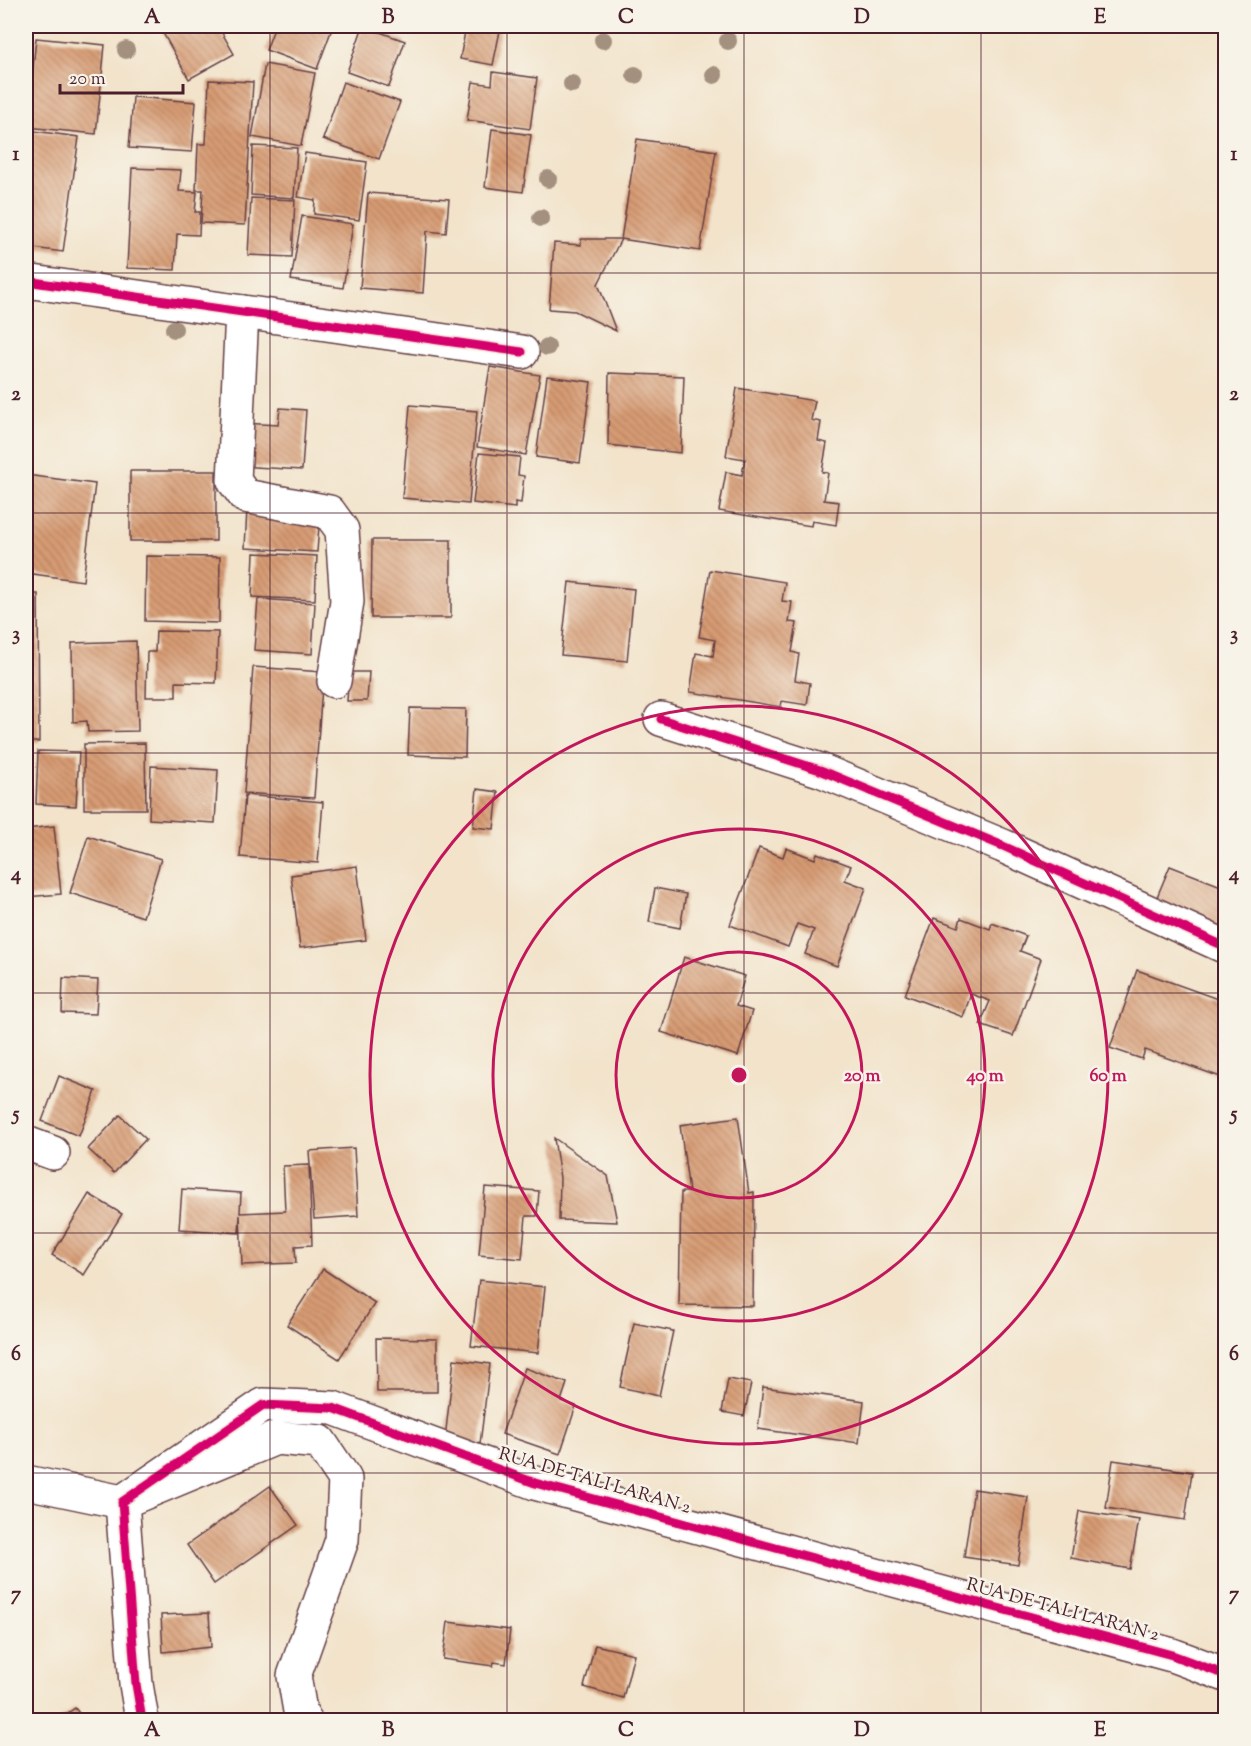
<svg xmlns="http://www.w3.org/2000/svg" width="1251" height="1746" viewBox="0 0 1251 1746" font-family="'Sorts Mill Goudy',serif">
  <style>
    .building { fill: url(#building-back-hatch) }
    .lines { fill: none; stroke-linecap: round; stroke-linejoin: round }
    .minor-casing { stroke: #633c43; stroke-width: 36 }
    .minor { stroke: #fff; stroke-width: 33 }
    .cycleway-casing { stroke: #f7f3e8; stroke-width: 13 }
    .cycleway { stroke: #d6006c; stroke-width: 9 }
    .tree { fill: #a4907e }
    .grid { fill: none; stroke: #4a1f2b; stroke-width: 1.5; stroke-opacity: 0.55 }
    .ring { fill: none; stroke: #c2185b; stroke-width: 3 }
    .labels { text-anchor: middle; stroke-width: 5; stroke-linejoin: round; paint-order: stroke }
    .street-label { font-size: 18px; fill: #4a1f2b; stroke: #f7f3e8 }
    .centre { fill: #c2185b; stroke: #f7f3e8; stroke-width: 3 }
    .ring-label { font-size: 18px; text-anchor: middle; font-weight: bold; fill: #c2185b; stroke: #f7f3e8; stroke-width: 5; stroke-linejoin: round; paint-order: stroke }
    .neatline { fill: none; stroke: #4a1f2b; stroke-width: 2 }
    .grid-label { font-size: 20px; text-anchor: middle; font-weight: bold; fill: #4a1f2b }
  </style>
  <defs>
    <pattern id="building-back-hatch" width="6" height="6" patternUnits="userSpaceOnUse" patternTransform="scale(1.5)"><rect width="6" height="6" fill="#d79b73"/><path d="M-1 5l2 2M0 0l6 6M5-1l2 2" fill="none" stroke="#b07e5f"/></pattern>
  </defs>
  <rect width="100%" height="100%" fill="#f7f3e8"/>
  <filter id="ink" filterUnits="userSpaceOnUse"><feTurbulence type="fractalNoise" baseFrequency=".0167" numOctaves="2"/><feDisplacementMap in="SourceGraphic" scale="12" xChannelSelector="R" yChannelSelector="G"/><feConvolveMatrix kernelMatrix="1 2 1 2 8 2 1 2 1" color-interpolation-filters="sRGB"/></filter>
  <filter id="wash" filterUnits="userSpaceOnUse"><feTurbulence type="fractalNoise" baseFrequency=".008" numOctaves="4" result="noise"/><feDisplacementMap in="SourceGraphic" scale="24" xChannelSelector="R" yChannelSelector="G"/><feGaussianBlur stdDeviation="1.35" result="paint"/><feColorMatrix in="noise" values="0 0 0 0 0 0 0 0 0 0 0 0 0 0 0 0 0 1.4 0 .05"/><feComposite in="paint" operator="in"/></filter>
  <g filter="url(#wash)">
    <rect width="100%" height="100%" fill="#f2e3ca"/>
    <g id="blocks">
      <!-- building -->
      <g class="building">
        <polygon points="159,26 218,26 234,54 189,79"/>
        <polygon points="275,26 333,26 317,69 266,50"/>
        <polygon points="363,26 405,41 389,87 347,72"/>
        <polygon points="466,26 501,26 493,65 460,59"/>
        <polygon points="36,38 105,45 96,134 27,127"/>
        <polygon points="265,64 315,73 301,146 252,137"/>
        <polygon points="493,72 537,78 530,129 467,120 473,82 492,85"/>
        <polygon points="209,80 253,82 245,225 201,223 203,190 196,190 198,144 206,144"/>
        <polygon points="343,82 400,102 379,159 323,139"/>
        <polygon points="133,97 196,102 192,152 129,148"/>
        <polygon points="492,129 531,135 523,192 485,187"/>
        <polygon points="26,130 79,137 63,252 26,247"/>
        <polygon points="637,139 716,151 700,251 621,239"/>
        <polygon points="253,146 297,148 294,198 251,195"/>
        <polygon points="305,153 367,162 359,220 314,214 315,200 298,197"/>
        <polygon points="132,168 181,170 179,191 197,192 195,212 200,212 199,235 177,234 175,270 127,268"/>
        <polygon points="368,193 449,199 446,233 427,231 423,293 360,288"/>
        <polygon points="251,198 295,200 292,257 248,255"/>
        <polygon points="302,216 353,224 343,288 291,280"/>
        <polygon points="581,239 621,239 598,284 616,331 575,311 549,309 554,243 581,245"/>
        <polygon points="490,367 540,375 526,455 477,447"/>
        <polygon points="609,373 684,376 681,453 608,445"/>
        <polygon points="547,376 591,382 580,463 536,457"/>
        <polygon points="737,388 815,401 811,420 821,422 818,441 827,443 822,472 828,473 824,500 839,502 836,525 812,521 811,526 719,511 726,472 742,475 745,459 726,456"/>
        <polygon points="410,405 477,411 469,504 402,498"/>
        <polygon points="280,408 306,410 302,470 239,466 241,423 278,425"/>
        <polygon points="479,453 520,457 518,475 524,476 521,503 515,502 515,508 473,503"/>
        <rect x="130" y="471" width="86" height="70"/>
        <polygon points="26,475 95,484 83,581 26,573"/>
        <polygon points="247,508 320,513 317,552 245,548"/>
        <polygon points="372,540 451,540 451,618 371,618"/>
        <polygon points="254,553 317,556 315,600 252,597"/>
        <polygon points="146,556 220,557 219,623 145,621"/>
        <polygon points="710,570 785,582 782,601 792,602 789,622 797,623 792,652 799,654 795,680 810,683 807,705 782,701 781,707 690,692 696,653 713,656 715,640 699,637"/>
        <polygon points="569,582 634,589 627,661 561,655"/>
        <polygon points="26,594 38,594 39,742 26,742"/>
        <polygon points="258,599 315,603 312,654 254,650"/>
        <polygon points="156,631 218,632 216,683 176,682 176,697 146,697 147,652 155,652"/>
        <polygon points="136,641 138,731 88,732 87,721 73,722 72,643"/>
        <polygon points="253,667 323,672 314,798 244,793"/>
        <polygon points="349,672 369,672 367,701 347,701"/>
        <polygon points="410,708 466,709 465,757 408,755"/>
        <polygon points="145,743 146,809 84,809 84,744"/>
        <polygon points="26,751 30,751 27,807 26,807"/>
        <polygon points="38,751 79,752 76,806 36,804"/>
        <polygon points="151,766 218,770 215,823 149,819"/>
        <polygon points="477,789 498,792 494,829 473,827"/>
        <polygon points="245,795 323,802 318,863 240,857"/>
        <polygon points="54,826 61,894 26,897 26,829"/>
        <polygon points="88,836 161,859 143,917 70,893"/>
        <polygon points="759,848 783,857 786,848 815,859 817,853 851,866 845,880 866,888 837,966 805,954 814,930 797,924 788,947 730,925"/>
        <polygon points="357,866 366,940 300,948 291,875"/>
        <polygon points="1170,866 1226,888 1226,933 1154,904"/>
        <polygon points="655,888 686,894 680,928 649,922"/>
        <polygon points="934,918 958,927 961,918 990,929 992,923 1026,936 1020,951 1041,959 1013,1036 980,1025 990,1001 971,994 963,1017 905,995"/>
        <polygon points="27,936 32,971 26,973 26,937"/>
        <polygon points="684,957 745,976 736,1006 752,1011 738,1056 661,1032"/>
        <polygon points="1137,970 1226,1002 1226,1079 1145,1050 1142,1059 1110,1048"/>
        <polygon points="63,978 98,980 96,1014 62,1013"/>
        <polygon points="59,1076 96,1091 79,1136 42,1121"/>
        <polygon points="120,1115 146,1139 114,1173 88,1149"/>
        <polygon points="738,1117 749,1193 754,1192 753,1306 679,1305 681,1192 689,1192 680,1125"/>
        <polygon points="554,1138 608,1176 617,1222 559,1220 560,1178"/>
        <polygon points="354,1148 358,1216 314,1219 309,1151"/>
        <polygon points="309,1165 312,1245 295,1246 296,1263 242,1265 240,1215 239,1233 179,1229 182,1189 241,1193 240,1213 285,1211 283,1166"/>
        <polygon points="485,1187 539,1191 537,1216 526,1216 522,1259 479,1255"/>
        <polygon points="89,1194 122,1214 84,1275 52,1255"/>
        <polygon points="323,1269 375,1303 339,1359 287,1325"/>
        <polygon points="479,1280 545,1287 538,1353 471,1346"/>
        <polygon points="634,1323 673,1331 659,1396 620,1387"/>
        <polygon points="376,1338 437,1339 437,1392 377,1392"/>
        <polygon points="454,1359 490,1364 480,1444 445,1439"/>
        <polygon points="525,1368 567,1383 561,1401 576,1406 560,1454 502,1434"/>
        <polygon points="728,1379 751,1383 744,1416 722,1412"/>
        <polygon points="763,1387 864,1401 859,1443 758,1429"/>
        <polygon points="1113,1460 1192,1472 1185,1520 1106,1508"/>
        <polygon points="270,1486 298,1525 214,1584 187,1545"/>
        <polygon points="974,1489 1028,1497 1018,1565 964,1557"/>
        <polygon points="1079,1511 1139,1520 1130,1569 1071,1558"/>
        <polygon points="209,1613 211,1647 163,1652 161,1615"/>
        <polygon points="448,1622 510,1630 506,1664 494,1662 493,1666 443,1659"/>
        <polygon points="595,1645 634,1654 623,1698 584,1687"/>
        <polygon points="75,1708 84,1720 58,1720"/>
      </g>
    </g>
  </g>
  <g filter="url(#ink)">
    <use href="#blocks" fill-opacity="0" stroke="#633c43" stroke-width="1.5"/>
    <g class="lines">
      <defs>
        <g id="minor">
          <polyline points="26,281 522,352"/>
          <polyline points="242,312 234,481 245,496 329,512 342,530 347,601 334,681"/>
          <polyline points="661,719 820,770 1003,846 1226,947"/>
          <polyline points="26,1143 53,1153"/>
          <polyline points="26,1482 122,1502 276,1438 320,1442 345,1479 342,1540 294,1676 300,1711 305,1720"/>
          <polyline points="142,1720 136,1684 122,1502 263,1405 333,1408 535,1483 1172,1655 1226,1675"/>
        </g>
      </defs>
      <!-- minor casing -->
      <use href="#minor" class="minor-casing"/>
      <!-- minor -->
      <use href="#minor" class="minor"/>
      <defs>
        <g id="cycleway">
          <polyline points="26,281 522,352"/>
          <polyline points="661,719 820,770 1003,846 1226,947"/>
          <polyline points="142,1720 136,1684 122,1502 263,1405 333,1408 535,1483 1172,1655 1226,1675"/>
        </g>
      </defs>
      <!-- cycleway casing -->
      <use href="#cycleway" class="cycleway-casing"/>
      <!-- cycleway -->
      <use href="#cycleway" class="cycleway"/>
    </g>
    <!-- trees -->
    <g class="tree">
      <circle cx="603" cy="40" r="9"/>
      <circle cx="728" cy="41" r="9"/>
      <circle cx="126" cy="50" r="9"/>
      <circle cx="635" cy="75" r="9"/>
      <circle cx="714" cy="75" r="9"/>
      <circle cx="572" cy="84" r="9"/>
      <circle cx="548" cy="179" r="9"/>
      <circle cx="541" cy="218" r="9"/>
      <circle cx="174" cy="329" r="9"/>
      <circle cx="547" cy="347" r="9"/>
    </g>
  </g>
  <!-- grid -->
  <path class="grid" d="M270,26V1720M507,26V1720M744,26V1720M981,26V1720M26,273H1226M26,513H1226M26,753H1226M26,993H1226M26,1233H1226M26,1473H1226"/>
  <!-- distance rings -->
  <g class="ring">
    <circle cx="739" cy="1075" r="123"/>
    <circle cx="739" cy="1075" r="246"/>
    <circle cx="739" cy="1075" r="369"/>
  </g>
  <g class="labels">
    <!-- street labels -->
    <g class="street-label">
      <text transform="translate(595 1480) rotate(16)" y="6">RUA DE TALI LARAN 2</text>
      <text transform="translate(1063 1609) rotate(15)" y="6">RUA DE TALI LARAN 2</text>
    </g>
  </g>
  <circle cx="739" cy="1075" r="9" class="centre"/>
  <g class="ring-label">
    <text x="862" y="1081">20 m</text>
    <text x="985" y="1081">40 m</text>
    <text x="1108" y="1081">60 m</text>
  </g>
  <!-- margin -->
  <rect width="1251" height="1746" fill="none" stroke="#f7f3e8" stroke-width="66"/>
  <!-- scale -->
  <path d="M60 84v9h123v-9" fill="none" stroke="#4a1f2b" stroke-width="3"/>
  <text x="69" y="84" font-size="18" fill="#4a1f2b" stroke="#f7f3e8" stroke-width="4.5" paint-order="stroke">20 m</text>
  <rect x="33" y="33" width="1185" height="1680" class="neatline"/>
  <g class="grid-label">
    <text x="152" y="23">A</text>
    <text x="388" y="23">B</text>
    <text x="626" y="23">C</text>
    <text x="862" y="23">D</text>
    <text x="1100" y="23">E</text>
    <text x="16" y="160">1</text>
    <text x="1234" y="160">1</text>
    <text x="16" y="400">2</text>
    <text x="1234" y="400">2</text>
    <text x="16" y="640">3</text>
    <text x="1234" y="640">3</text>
    <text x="16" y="880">4</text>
    <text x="1234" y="880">4</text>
    <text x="16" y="1120">5</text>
    <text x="1234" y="1120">5</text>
    <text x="16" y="1360">6</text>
    <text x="1234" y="1360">6</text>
    <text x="16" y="1600">7</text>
    <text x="1234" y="1600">7</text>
    <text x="152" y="1736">A</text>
    <text x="388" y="1736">B</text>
    <text x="626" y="1736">C</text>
    <text x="862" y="1736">D</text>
    <text x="1100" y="1736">E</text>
  </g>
</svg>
